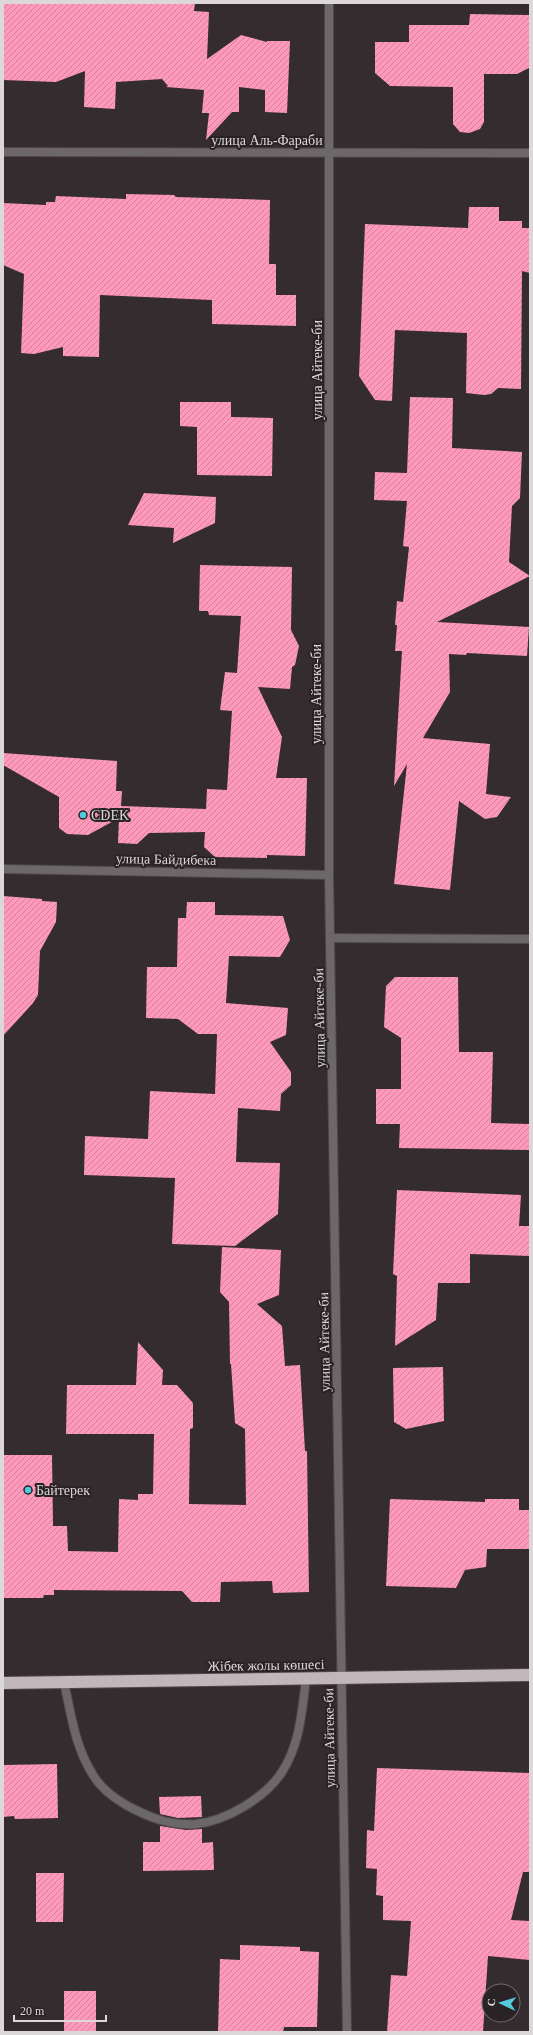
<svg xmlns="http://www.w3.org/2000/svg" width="533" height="2035" viewBox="0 0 533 2035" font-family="'Times New Roman',serif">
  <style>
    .building { fill: url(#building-hatch) }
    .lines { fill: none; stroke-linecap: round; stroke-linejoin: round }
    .lane-casing { stroke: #50474a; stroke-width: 10 }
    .street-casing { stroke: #50474a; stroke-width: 10 }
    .highway-casing { stroke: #50474a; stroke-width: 14 }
    .lane { stroke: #6c6869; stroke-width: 8 }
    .street { stroke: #6c6869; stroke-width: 8 }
    .highway { stroke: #c1b6b9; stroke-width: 12 }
    .poi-dot { fill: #53cadc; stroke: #2a2325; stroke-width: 1.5 }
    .labels { text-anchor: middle; stroke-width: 4; stroke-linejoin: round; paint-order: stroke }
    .street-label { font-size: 14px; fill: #dcd7d8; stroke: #2a2325 }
    .poi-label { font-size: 14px; fill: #dcd7d8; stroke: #2a2325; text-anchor: start }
  </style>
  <defs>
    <pattern id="building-hatch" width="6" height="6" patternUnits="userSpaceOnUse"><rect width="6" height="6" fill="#fe99bb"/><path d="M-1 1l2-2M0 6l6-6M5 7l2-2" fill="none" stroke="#cf839c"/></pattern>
  </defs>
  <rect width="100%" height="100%" fill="#352c2f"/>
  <!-- building -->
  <g class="building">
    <polygon points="3,3 195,3 194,11 209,12 207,59 241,35 267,42 267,41 290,41 287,113 265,112 265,90 239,87 239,112 232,112 206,140 209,113 202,113 204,90 166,87 168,86 162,79 116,82 115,109 84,107 85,71 56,82 3,80"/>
    <polygon points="470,14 530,15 530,37 529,68 517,74 484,74 484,122 480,129 469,133 460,132 453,124 453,87 390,86 375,73 375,42 409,42 409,25 469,25"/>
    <polygon points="126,194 174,195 176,197 270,200 269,264 276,264 276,295 296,295 296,326 212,324 212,300 100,295 99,357 63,356 63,347 34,354 21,353 24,274 3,265 3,203 46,205 46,202 55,202 56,196 126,199"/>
    <polygon points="469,207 499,207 499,221 522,221 522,228 530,228 530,273 522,271 521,389 498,388 491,394 484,395 466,393 467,333 395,330 392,401 375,400 359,376 365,224 468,228"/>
    <polygon points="410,397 453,398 452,448 522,452 520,498 512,506 509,562 530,576 437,622 529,627 527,656 467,653 466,655 449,654 450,692 423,738 490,744 486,794 511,797 497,817 485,819 459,801 450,890 394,884 407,764 394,786 402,651 395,651 397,625 395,625 397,601 403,602 409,547 403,546 407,501 374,500 375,472 407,473"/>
    <polygon points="180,402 231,402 231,417 273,418 272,476 197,475 197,427 180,426"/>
    <polygon points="144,493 216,497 215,523 173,543 174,528 128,525"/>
    <polygon points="200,565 292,567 291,630 299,646 295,665 292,667 290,689 258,687 282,737 276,778 307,778 305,856 267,855 267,858 215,857 204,847 205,832 149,833 137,844 118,843 119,818 88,835 67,834 59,828 59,797 3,765 3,753 117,761 116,791 122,791 121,806 206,809 207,789 227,790 232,711 220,710 225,672 237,673 241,616 209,615 208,611 199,611"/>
    <polygon points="3,896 42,899 42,901 57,902 56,922 40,951 38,995 33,1003 3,1036"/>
    <polygon points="187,902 215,902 215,915 283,916 290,940 280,957 229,956 226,1003 288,1008 286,1035 270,1042 291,1072 291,1085 281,1094 280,1111 238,1108 236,1162 280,1163 278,1214 235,1246 172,1244 175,1178 84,1175 85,1136 148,1139 150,1091 215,1094 217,1034 198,1034 178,1019 146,1018 147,967 177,967 178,918 186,918"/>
    <polygon points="395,977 458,977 459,1052 493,1052 491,1123 530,1124 530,1150 399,1148 400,1124 376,1124 376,1089 401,1089 401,1038 384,1027 386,986"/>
    <polygon points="397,1190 521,1195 519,1226 530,1226 530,1256 470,1254 470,1283 438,1283 436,1320 395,1346 397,1276 393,1274"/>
    <polygon points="222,1247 281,1250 279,1295 257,1304 282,1326 285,1366 300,1365 305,1451 307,1451 309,1592 273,1593 272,1581 221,1582 220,1602 192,1602 182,1591 54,1590 54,1595 44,1595 43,1598 3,1598 3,1455 52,1455 53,1526 67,1526 68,1551 118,1552 119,1499 138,1500 138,1494 153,1494 154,1434 66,1434 67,1385 136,1385 138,1342 163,1370 162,1385 177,1385 193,1403 193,1428 190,1429 189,1504 246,1505 245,1429 235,1423 231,1364 230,1364 229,1302 220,1292"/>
    <polygon points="443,1367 444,1421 406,1429 394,1422 393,1368"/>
    <polygon points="390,1499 485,1502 485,1499 519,1499 519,1510 530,1510 530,1549 487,1549 486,1567 465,1570 456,1588 386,1586"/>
    <polygon points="57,1764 58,1818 15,1819 14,1816 3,1817 3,1765"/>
    <polygon points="377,1768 530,1773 530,1872 523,1872 511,1920 530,1921 530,1960 488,1956 483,2032 387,2032 391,1975 407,1976 411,1921 383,1920 383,1896 376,1895 377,1869 366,1868 367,1830 374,1831"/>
    <polygon points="201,1796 202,1817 178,1818 160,1814 159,1797"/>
    <polygon points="160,1826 186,1830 202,1829 202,1843 213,1842 214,1870 143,1871 143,1842 160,1842"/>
    <polygon points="36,1873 64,1873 63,1922 36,1922"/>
    <polygon points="240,1945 300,1947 300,1951 319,1952 317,2027 284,2027 283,2032 218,2032 220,1959 240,1960"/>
    <rect x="64" y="1991" width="32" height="41"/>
  </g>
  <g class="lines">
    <defs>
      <path id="lane" d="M64,1682C71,1714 75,1747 93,1775C100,1787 114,1798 126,1805C148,1817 170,1826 196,1824C226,1821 265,1798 282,1772C300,1744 302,1711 306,1679"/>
      <g id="street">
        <polyline points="329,3 329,875 347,2032"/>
        <polyline points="3,152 530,153"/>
        <polyline points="3,869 329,875"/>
        <polyline points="331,938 530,939"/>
      </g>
      <polyline id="highway" points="3,1683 530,1675"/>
    </defs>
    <!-- lane casing -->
    <use href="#lane" class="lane-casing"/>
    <!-- street casing -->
    <use href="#street" class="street-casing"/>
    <!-- highway casing -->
    <use href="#highway" class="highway-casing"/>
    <!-- lane -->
    <use href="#lane" class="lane"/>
    <!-- street -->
    <use href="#street" class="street"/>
    <!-- highway -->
    <use href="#highway" class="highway"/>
  </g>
  <!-- markers -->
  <g class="poi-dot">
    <circle cx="83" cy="815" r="4"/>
    <circle cx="28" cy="1490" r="4"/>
  </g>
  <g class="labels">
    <!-- street labels -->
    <g class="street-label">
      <text x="267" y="145">улица Аль-Фараби</text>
      <text transform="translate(317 370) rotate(-90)" y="5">улица Айтеке-би</text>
      <text transform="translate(316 694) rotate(-90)" y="5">улица Айтеке-би</text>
      <text transform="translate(166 859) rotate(1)" y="5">улица Байдибека</text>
      <text transform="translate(319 1018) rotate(-91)" y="5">улица Айтеке-би</text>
      <text transform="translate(324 1342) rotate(-91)" y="5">улица Айтеке-би</text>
      <text transform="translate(266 1665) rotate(-1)" y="5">Жібек жолы көшесі</text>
      <text transform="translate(329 1738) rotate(-91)" y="5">улица Айтеке-би</text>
    </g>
    <!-- poi labels -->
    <g class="poi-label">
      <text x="91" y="820">CDEK</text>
      <text x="36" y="1495">Байтерек</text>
    </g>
  </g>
  <!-- border -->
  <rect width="533" height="2035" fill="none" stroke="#dcd7d8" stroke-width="8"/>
  <!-- north arrow -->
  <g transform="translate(501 2003) rotate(274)"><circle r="19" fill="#2a2325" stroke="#716b6d"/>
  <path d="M0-3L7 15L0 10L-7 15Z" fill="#53cadc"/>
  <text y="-6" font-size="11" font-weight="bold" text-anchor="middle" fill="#dcd7d8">С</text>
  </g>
  <!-- scale -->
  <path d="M14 2015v6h92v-6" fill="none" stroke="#dcd7d8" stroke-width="2"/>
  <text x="20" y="2015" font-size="12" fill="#dcd7d8" stroke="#2a2325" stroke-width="3" paint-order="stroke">20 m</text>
</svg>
